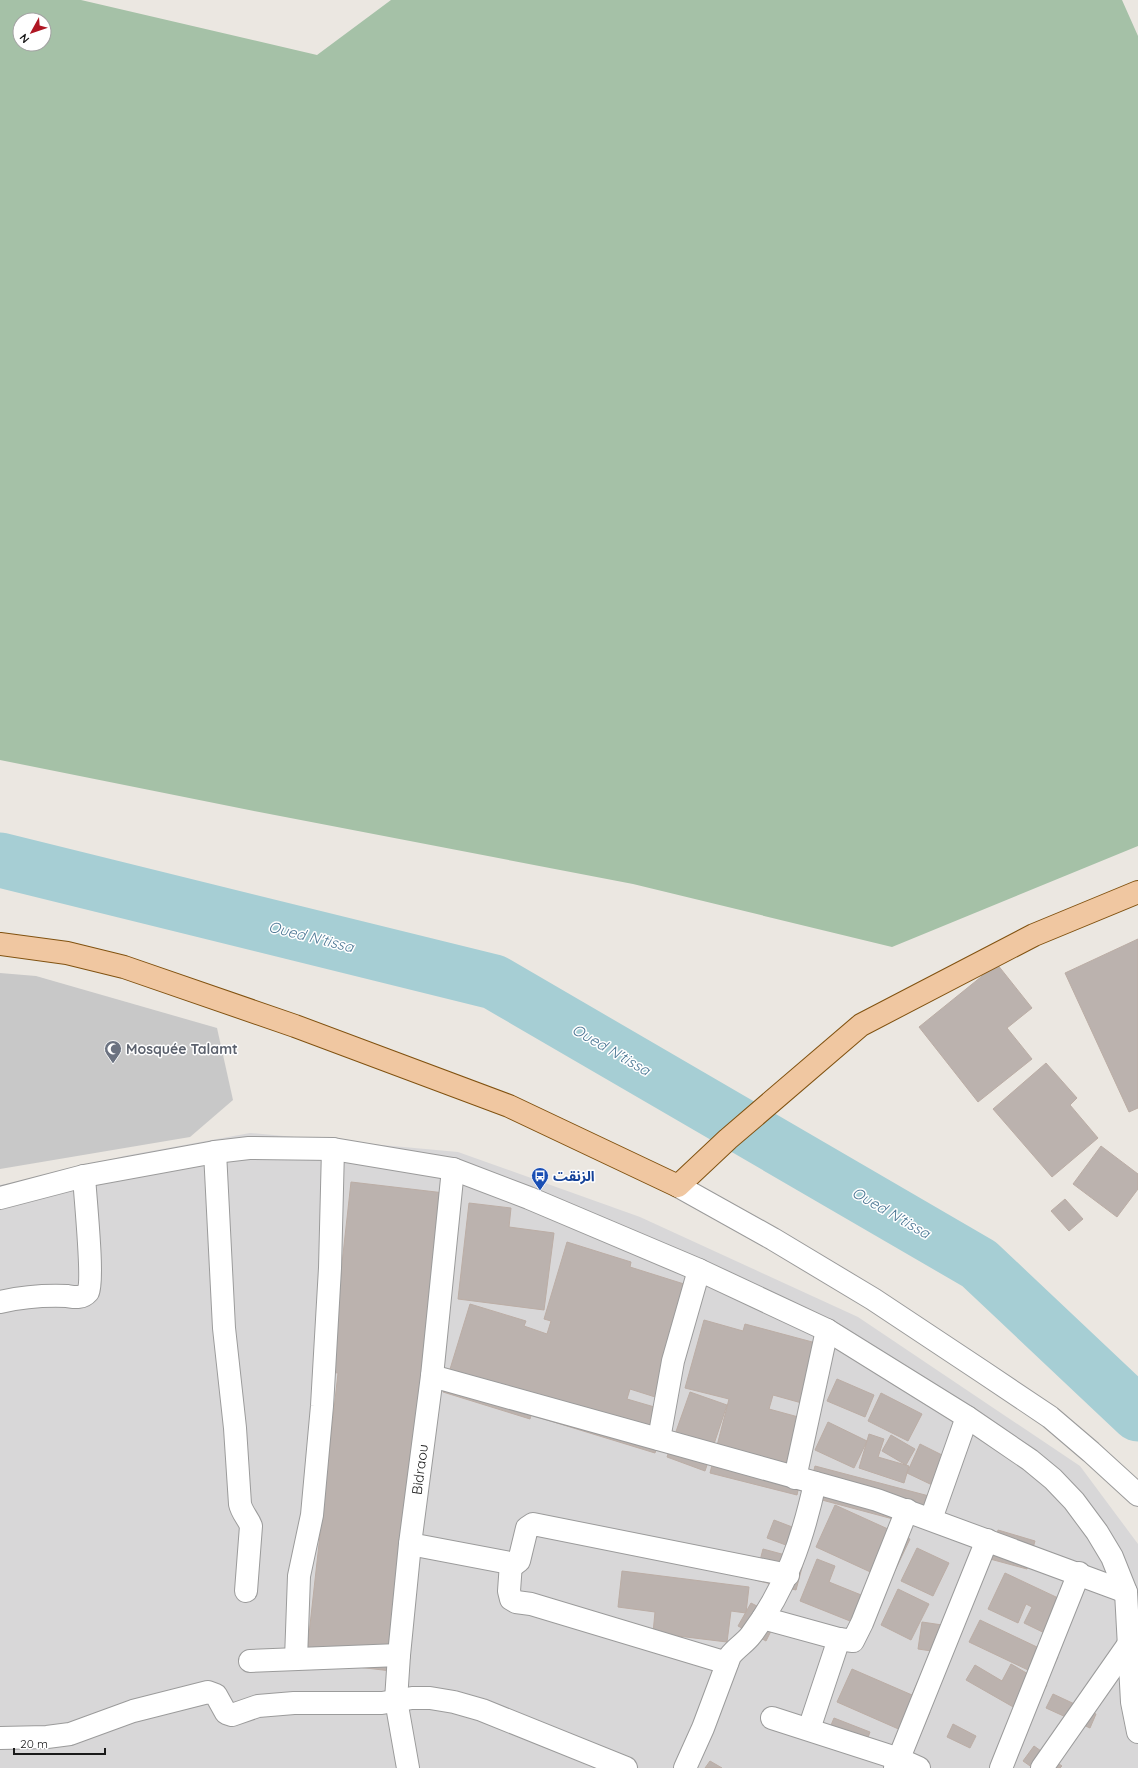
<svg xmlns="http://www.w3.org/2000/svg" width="1138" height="1768" viewBox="0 0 1138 1768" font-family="Quicksand,'Noto Sans Arabic',sans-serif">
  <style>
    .residential { fill: #d8d7d8 }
    .religious { fill: #c8c8c8 }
    .cemetery { fill: #a5c1a7; fill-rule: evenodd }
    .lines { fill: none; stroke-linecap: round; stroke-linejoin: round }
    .river { stroke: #a6ced4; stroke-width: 55 }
    .building { fill: #bbb2ae; stroke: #bbada5 }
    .minor-casing { stroke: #9b9b9b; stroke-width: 24 }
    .major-casing { stroke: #815210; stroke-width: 24 }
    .minor { stroke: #fff; stroke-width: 22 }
    .major { stroke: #f0c7a1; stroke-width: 22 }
    .labels { text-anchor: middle; stroke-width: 3; stroke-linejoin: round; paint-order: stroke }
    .worship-label { font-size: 14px; font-weight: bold; fill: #5b616d; stroke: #fff; text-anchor: start }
    .transit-label { font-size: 14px; font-weight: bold; fill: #164399; stroke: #fff; text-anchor: start }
    .street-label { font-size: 14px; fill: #1a1a1a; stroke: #fff }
    .water-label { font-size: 15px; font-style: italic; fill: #507a97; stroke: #fff }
  </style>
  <rect width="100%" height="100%" fill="#ebe7e1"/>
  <!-- residential -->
  <polygon class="residential" points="250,1133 458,1152 640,1217 858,1317 1080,1466 1138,1544 1138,1768 0,1768 0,1185 46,1177 124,1156"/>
  <!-- religious -->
  <polygon class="religious" points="0,973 36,976 217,1028 233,1100 190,1137 0,1169"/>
  <!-- cemetery -->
  <path class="cemetery" d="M0,0H81L317,55L391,0H1122L1138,36V846L892,947L633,884L254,811L0,760ZM20,20H44V44H20Z"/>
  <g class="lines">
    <!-- river -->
    <polyline class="river" points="0,860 494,982 979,1264 1138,1414"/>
  </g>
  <!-- building -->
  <g class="building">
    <polygon points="1138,939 1138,1108 1129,1112 1065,973"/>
    <polygon points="997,964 1032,1008 1007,1028 1032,1059 978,1102 919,1027"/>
    <polygon points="1046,1063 1077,1098 1070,1105 1098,1138 1052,1177 993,1109"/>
    <polygon points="1101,1146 1138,1174 1138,1189 1117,1217 1073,1184"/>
    <polygon points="351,1182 453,1194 400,1672 306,1661 338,1373 330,1372"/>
    <polygon points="1065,1199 1083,1219 1069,1231 1051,1211"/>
    <polygon points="469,1203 511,1208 509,1227 554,1233 544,1310 458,1299"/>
    <polygon points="567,1242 631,1262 630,1267 703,1290 671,1402 630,1389 627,1399 668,1411 655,1453 531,1415 530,1419 443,1392 470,1304 526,1321 524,1326 547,1334 551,1321 544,1319"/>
    <polygon points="704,1320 743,1331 745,1324 831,1347 816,1407 773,1395 769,1409 813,1421 797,1495 710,1473 729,1399 685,1388"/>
    <polygon points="837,1379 874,1395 865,1417 827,1401"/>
    <polygon points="690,1392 727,1405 705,1471 667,1457"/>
    <polygon points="881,1393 922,1414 908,1441 868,1421"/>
    <polygon points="828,1422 867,1441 854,1468 815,1450"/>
    <polygon points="869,1434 884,1439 878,1457 909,1466 904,1483 859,1468"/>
    <polygon points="891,1435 915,1449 906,1465 882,1451"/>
    <polygon points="920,1444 946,1457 940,1467 958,1475 949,1493 907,1473"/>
    <polygon points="815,1466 929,1496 938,1531 807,1496"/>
    <polygon points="835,1505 910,1539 890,1581 816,1547"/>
    <polygon points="774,1520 800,1530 794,1548 767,1538"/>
    <polygon points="998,1530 1035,1541 1027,1569 990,1559"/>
    <polygon points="917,1548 949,1563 933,1596 901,1581"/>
    <polygon points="763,1549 804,1560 796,1590 755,1580"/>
    <polygon points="817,1559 835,1566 829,1582 881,1603 870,1629 800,1601"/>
    <polygon points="622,1571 749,1587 746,1613 731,1611 727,1642 653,1633 655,1612 618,1607"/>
    <polygon points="1005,1573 1073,1605 1057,1639 1024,1623 1032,1607 1026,1604 1018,1623 988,1609"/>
    <polygon points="898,1589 929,1604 911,1640 881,1625"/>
    <polygon points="751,1603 778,1617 766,1641 738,1626"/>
    <polygon points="980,1620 1058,1657 1047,1679 969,1642"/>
    <polygon points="922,1622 949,1626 945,1653 918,1649"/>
    <polygon points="1011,1664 1047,1685 1029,1716 966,1680 975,1665 1002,1681"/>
    <polygon points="852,1669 912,1695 918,1681 937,1690 928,1711 930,1712 919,1738 837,1702"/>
    <polygon points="1053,1694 1096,1714 1090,1728 1046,1708"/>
    <polygon points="834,1718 870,1732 861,1756 824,1742"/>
    <polygon points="953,1724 976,1736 970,1748 947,1737"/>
    <polygon points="1034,1746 1062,1766 1060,1768 1033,1768 1023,1761"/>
    <polygon points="710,1761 722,1768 705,1768"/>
  </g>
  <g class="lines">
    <defs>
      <g id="minor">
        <path d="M215,1152L224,1328L235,1428L240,1504C242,1513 248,1518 251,1526L246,1591"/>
        <polyline points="678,1186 773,1239 873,1299 983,1372 1050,1417 1091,1452 1138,1495"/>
        <polyline points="0,1198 84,1176 215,1152 249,1148 333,1149 453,1169 529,1198 699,1270 827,1330 967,1417 1030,1460 1053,1479 1074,1501 1097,1532 1112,1557 1126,1592 1132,1702 1138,1732"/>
        <path d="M0,1302C22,1297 44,1295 67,1296C74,1297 82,1299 88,1292C94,1280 85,1196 84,1176"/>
        <polyline points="432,1376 877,1500 1126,1592"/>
        <polyline points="659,1439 673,1361 699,1270"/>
        <polyline points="795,1478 827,1330"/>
        <polyline points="931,1519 967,1417"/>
        <polyline points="410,1544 515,1564 519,1561 527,1528 533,1524 788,1575"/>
        <polyline points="511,1563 509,1591 511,1599 516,1602 531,1604 727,1663"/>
        <polyline points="763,1618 839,1639 853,1641 862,1623 907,1510"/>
        <polyline points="296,1659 299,1576 312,1515 322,1406 330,1268 333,1149"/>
        <polyline points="250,1661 399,1655"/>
        <polyline points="772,1718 899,1759 919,1768"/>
        <polyline points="809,1729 839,1639"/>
        <polyline points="0,1738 47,1737 70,1734 133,1711 208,1692 216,1695 226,1713 232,1715 258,1706 294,1703 382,1703 412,1698 430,1698 454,1702 482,1710 626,1768"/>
        <path id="s1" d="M408,1768L396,1700L399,1655L410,1544L432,1376L453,1169"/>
        <path d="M685,1768L703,1728L730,1656C736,1648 745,1643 751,1635C786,1589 803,1538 815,1483"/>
        <polyline points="895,1768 987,1540"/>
        <polyline points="1001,1768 1079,1573"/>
        <polyline points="1042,1768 1128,1645"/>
      </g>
      <polyline id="major" points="0,944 67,953 124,967 295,1026 509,1106 678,1186 728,1139 861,1025 1034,935 1138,892"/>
    </defs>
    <!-- minor casing -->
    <use href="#minor" class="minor-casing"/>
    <!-- major casing -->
    <use href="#major" class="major-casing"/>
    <!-- minor -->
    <use href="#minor" class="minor"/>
    <!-- major -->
    <use href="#major" class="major"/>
  </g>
  <!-- icons -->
  <defs>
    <symbol id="mosque-pin" viewBox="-11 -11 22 30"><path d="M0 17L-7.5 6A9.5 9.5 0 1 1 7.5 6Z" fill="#6b7280" stroke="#fff"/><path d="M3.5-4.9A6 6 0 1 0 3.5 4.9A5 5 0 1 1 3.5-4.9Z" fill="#fff"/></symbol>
    <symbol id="bus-pin" viewBox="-11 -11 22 30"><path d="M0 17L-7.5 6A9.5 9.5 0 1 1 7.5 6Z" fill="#1a4fb4" stroke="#fff"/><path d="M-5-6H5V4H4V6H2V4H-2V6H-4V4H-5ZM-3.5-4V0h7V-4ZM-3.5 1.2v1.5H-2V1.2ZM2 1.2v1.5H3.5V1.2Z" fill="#fff"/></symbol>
  </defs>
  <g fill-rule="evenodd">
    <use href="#mosque-pin" x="103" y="1039" width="20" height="27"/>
    <use href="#bus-pin" x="530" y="1166" width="20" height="27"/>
  </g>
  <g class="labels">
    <!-- worship labels -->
    <g class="worship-label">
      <text x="126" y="1054">Mosquée Talamt</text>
    </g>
    <!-- transit labels -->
    <g class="transit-label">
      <text x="553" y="1181">الزنقت</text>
    </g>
    <!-- street labels -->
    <g class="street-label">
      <text dy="5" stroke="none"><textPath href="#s1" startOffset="301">Bidraou</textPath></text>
    </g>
    <!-- water labels -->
    <g class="water-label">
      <text transform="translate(311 937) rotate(14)" y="5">Oued N'tissa</text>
      <text transform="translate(611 1050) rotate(30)" y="5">Oued N'tissa</text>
      <text transform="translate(891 1213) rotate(30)" y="5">Oued N'tissa</text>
    </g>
  </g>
  <!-- north arrow -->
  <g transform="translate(32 32) rotate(230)"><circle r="19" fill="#ffffff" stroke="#a3a3a3"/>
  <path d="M0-3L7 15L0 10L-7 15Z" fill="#af1623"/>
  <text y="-6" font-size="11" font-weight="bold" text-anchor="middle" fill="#1a1a1a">N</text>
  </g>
  <!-- scale -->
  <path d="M14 1748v6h91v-6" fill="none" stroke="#1a1a1a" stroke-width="2"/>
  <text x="20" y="1748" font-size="12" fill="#1a1a1a" stroke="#ffffff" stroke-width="3" paint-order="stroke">20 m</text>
</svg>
